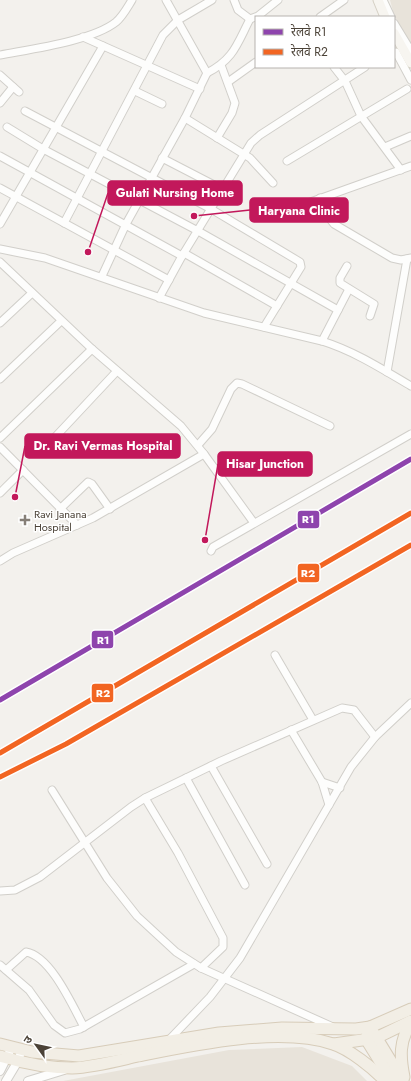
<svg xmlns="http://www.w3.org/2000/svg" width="411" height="1081" viewBox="0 0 411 1081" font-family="Jost,'Noto Sans Devanagari',sans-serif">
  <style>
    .residential { fill: #e8e3da }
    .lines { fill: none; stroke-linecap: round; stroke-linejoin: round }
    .minor-casing { stroke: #d1cfca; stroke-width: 9 }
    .tertiary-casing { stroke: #d1cfca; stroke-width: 10 }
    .secondary-casing { stroke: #d5d0c4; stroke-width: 11 }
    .primary-casing { stroke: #d7ccb9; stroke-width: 13 }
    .minor { stroke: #fdfdfc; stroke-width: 7 }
    .tertiary { stroke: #fdfdfc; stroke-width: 8 }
    .secondary { stroke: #f7f5f0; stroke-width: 9 }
    .primary { stroke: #f2eee5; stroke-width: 11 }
    .rail-1-casing { stroke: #fff; stroke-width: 8 }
    .rail-2-casing { stroke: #fff; stroke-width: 8 }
    .rail-1 { stroke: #8e44ad; stroke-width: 5 }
    .rail-2 { stroke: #f26522; stroke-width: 5 }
    .poi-dot { fill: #867f77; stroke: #fff; stroke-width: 1.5 }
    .labels { text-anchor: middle; stroke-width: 3; stroke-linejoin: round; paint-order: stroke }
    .poi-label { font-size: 11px; fill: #4b4237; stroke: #fff; text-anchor: start }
    .leader { fill: none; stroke: #c2185b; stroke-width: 1.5 }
    .callout-dot { fill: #c2185b; stroke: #fff; stroke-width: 1.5 }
    .callout { fill: #c2185b; stroke: #c2185b; stroke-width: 1.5 }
    .callout-label { font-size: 12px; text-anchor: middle; font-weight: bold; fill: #fff }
    .line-badge { stroke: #fff; stroke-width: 1.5 }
    .badge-label { font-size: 11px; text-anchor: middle; font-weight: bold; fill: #fff }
  </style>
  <rect width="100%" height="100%" fill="#f3f1ed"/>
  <!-- residential -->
  <g class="residential">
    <polygon points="390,0 411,0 411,44 394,15"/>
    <polygon points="302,1047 352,1066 367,1081 63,1081 229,1050"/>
  </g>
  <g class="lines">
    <defs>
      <g id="minor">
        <polyline points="234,0 238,10 250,19 258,16 278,0"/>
        <polyline points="383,0 391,17"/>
        <polyline points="320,17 344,0"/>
        <polyline points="394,23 411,51"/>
        <polyline points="83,37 200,89"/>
        <polyline points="394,52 396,52 411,80"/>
        <path d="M0,55C31,49 92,41 116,22C123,16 127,8 132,0"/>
        <polyline points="334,67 345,81 361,116 401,170"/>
        <path d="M207,73C234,59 237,44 250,19"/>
        <polyline points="0,75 19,92"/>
        <polyline points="228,82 256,62"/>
        <polyline points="135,91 162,104"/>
        <polyline points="0,103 13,87"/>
        <polyline points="25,111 211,209 300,262 301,267 264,327"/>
        <polyline points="185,118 250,158 273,183"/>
        <polyline points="7,127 43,149 198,231 338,310"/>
        <polyline points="217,138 232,113 235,103 221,65"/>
        <polyline points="385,147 411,136"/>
        <polyline points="0,156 182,256"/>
        <polyline points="162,158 222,189"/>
        <polyline points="287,161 407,89"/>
        <polyline points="0,188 169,280"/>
        <polyline points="320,198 327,215 334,224 392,258 401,260 411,258"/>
        <polyline points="274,215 411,166"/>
        <polyline points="64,223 163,35 178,20 212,0"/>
        <polyline points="0,224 103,46"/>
        <path d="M0,249L45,258L204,313L322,341C354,351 382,369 411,386"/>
        <polyline points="184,253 277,306"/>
        <polyline points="0,262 92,349 181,426 204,454 254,523"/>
        <polyline points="347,266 340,278 340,283 374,304 370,316"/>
        <polyline points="102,276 126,224 185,118 207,73 166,0"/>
        <polyline points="159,298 182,256 251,143 260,135 365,67"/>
        <polyline points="0,323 32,293"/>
        <polyline points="322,341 349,289"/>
        <polyline points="387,372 407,259"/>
        <polyline points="0,379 61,321"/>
        <polyline points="0,438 92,349"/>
        <polyline points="198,445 212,429 231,389 237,383 242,384 330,426"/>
        <polyline points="0,447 77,525"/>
        <polyline points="43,450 117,371"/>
        <polyline points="0,493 23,470"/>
        <polyline points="60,509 88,482 92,484 110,509"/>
        <polyline points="211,551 213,547 411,434"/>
        <polyline points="0,561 13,553 93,518 204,454"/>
        <polyline points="275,655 313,720"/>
        <polyline points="291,730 322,782 329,805"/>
        <polyline points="211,766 267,864"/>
        <polyline points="186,778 245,885"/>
        <polyline points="322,782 340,788"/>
        <polyline points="52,790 107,878 137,916 176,952 201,968 333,1027"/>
        <polyline points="145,798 178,853 223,938 223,947 201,968"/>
        <polyline points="0,891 15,890 40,877 131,807 145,798 221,761 342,708 354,710 375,737"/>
        <polyline points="0,965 29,990 54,1025 65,1033 80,1029 194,964"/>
        <path d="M6,970L26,952C51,956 73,1007 84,1027"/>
        <polyline points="167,1042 210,997 240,958 351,767 375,737 411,703"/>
      </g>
      <g id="tertiary">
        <polyline points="0,1071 12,1047"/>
        <polyline points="6,1081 18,1061 22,1049"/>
        <polyline points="28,1081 64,1070"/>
      </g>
      <g id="secondary">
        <polyline points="378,0 385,17"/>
        <polyline points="394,33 411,63"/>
      </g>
      <g id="primary">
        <polyline points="0,1044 32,1052 79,1056 219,1033 282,1028 356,1029 370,1027 403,1081"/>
        <polyline points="334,1044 376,1038 411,1021"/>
        <path d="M0,1056C23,1063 48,1068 72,1068C94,1067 116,1061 138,1056C192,1045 280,1026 333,1044C349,1049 373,1068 385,1081"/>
        <path d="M404,1077C400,1057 399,1041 411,1023"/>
        <polyline points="392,1081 366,1039 370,1027 411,1009"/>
      </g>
    </defs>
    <!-- minor casing -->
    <use href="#minor" class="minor-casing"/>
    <!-- tertiary casing -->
    <use href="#tertiary" class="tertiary-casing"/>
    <!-- secondary casing -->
    <use href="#secondary" class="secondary-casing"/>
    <!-- primary casing -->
    <use href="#primary" class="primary-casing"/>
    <!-- minor -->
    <use href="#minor" class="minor"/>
    <!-- tertiary -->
    <use href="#tertiary" class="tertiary"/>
    <!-- secondary -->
    <use href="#secondary" class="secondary"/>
    <!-- primary -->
    <use href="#primary" class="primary"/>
    <defs>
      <polyline id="rail-1" points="0,700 411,459"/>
      <g id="rail-2">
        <polyline points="0,753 411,513"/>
        <polyline points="0,777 66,744 411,545"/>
      </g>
    </defs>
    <!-- rail-1 casing -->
    <use href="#rail-1" class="rail-1-casing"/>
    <!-- rail-2 casing -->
    <use href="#rail-2" class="rail-2-casing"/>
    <!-- rail-1 -->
    <use href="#rail-1" class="rail-1"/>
    <!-- rail-2 -->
    <use href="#rail-2" class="rail-2"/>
  </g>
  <!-- markers -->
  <path class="poi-dot" d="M23 514h4v4h4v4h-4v4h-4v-4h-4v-4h4z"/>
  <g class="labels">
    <!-- poi labels -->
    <g class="poi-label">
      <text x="34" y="518">Ravi Janana<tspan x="34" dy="13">Hospital</tspan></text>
    </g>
  </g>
  <!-- callouts -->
  <path class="leader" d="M88 252L108 193M194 216L250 210M15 497L25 446M205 540L218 464"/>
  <g class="callout-dot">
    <circle cx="88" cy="252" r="4"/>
    <circle cx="194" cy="216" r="4"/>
    <circle cx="15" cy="497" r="4"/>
    <circle cx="205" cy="540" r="4"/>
  </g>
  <g class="callout">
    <rect x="108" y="181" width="134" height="24" rx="4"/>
    <rect x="250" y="198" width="98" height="24" rx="4"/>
    <rect x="25" y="434" width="155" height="24" rx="4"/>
    <rect x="218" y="452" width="94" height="24" rx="4"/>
  </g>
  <g class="callout-label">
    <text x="175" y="197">Gulati Nursing Home</text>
    <text x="299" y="215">Haryana Clinic</text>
    <text x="103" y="450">Dr. Ravi Vermas Hospital</text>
    <text x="265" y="468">Hisar Junction</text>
  </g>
  <g class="line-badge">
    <rect x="297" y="510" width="23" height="19" rx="4" fill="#8e44ad"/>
    <rect x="297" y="563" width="23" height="20" rx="4" fill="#f26522"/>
    <rect x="91" y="630" width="23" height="19" rx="4" fill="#8e44ad"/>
    <rect x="91" y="683" width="23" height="20" rx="4" fill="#f26522"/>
  </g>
  <g class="badge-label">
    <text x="308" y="523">R1</text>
    <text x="308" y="577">R2</text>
    <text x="103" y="644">R1</text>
    <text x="103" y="697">R2</text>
  </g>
  <!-- legend -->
  <rect x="255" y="16" width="140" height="52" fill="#ffffff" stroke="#b7b3af"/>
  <rect x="263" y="29" width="20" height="6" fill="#8e44ad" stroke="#b7b3af"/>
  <text x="291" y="36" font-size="12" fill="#4b4237">रेलवे R1</text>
  <rect x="263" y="49" width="20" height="6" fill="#f26522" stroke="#b7b3af"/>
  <text x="291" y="56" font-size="12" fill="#4b4237">रेलवे R2</text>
  <!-- north arrow -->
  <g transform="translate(36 1045) rotate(303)" stroke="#ffffff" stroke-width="3" paint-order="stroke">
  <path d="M0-3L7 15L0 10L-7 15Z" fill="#4b4237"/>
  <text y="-6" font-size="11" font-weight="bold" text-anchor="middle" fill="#4b4237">उ</text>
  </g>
</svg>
